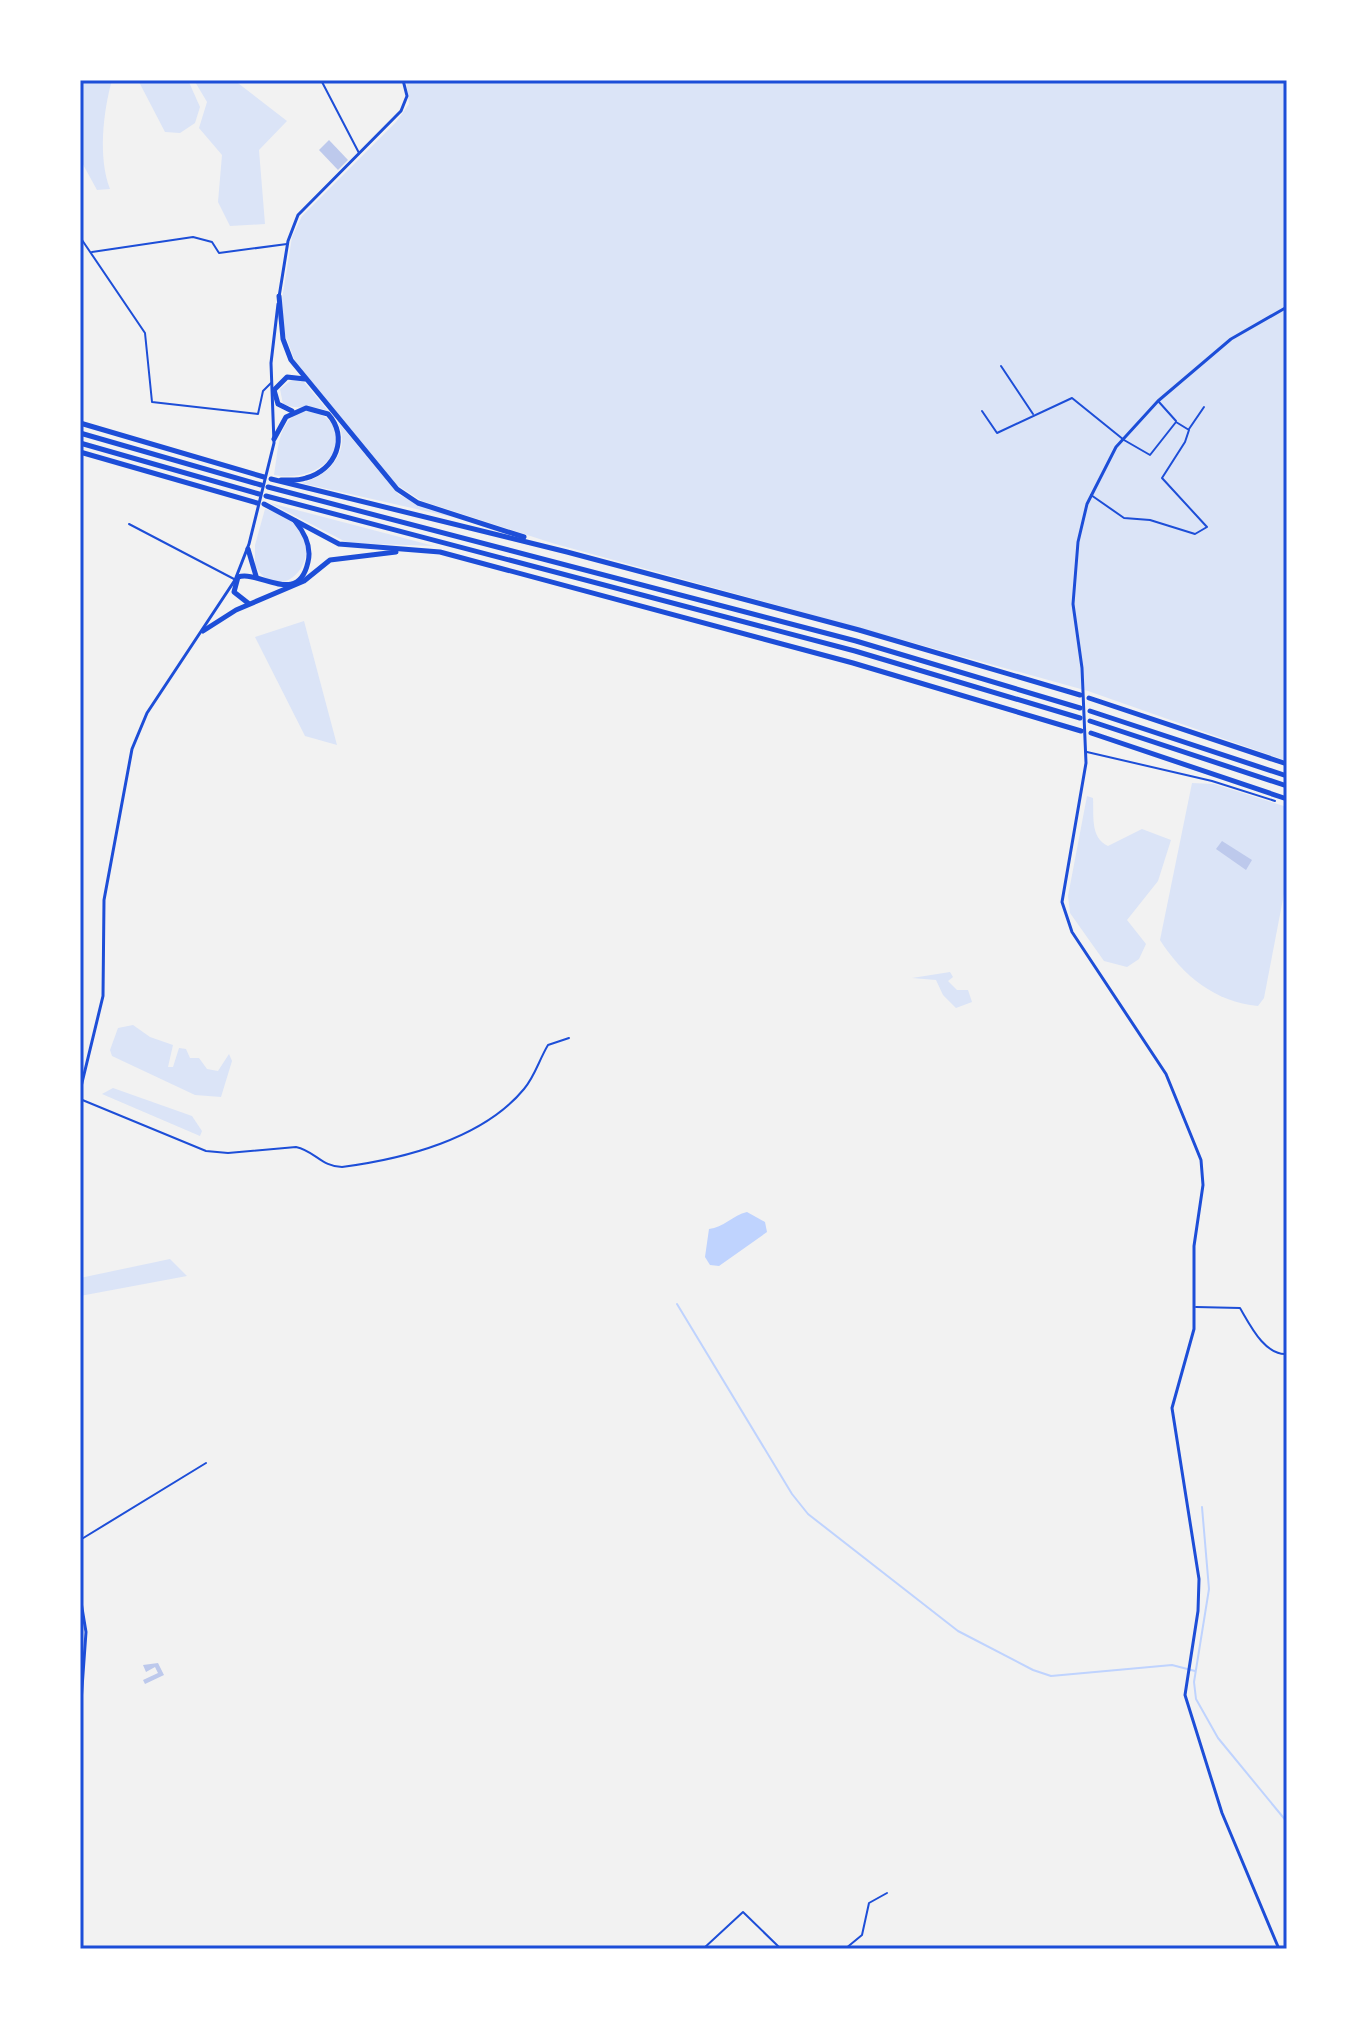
<svg xmlns="http://www.w3.org/2000/svg" width="1367" height="2029" viewBox="0 0 1367 2029" font-family="'Roboto Condensed',sans-serif">
  <style>
    .green { fill: #dbe4f7 }
    .water { fill: #bfd3fe }
    .lines { fill: none; stroke-linecap: round; stroke-linejoin: round }
    .stream { stroke: #bfd3fe; stroke-width: 2 }
    .building { fill: #bdc9ec }
    .minor { stroke: #1d4ed8; stroke-width: 2 }
    .secondary { stroke: #1d4ed8; stroke-width: 3 }
    .motorway { stroke: #1d4ed8; stroke-width: 5 }
    .neatline { fill: none; stroke: #1d4ed8; stroke-width: 3 }
  </style>
  <rect width="100%" height="100%" fill="#f2f2f2"/>
  <!-- green -->
  <g class="green">
    <path d="M80,80H112C103,112 98,158 110,189L97,190L80,159Z"/>
    <polygon points="138,80 188,80 200,107 195,123 180,133 165,132"/>
    <polygon points="194,80 234,80 287,121 259,150 265,224 230,226 218,202 222,155 199,128 207,102"/>
    <polygon points="406,80 1287,80 1287,761 1088,691 552,543 422,501 394,483 295,361 284,332 282,299 292,237 302,216 396,122 409,104"/>
    <path d="M294,378L303,381L329,412C313,403 298,411 283,404L280,389Z"/>
    <path d="M307,410C362,421 336,486 274,475C279,449 276,418 307,410Z"/>
    <path d="M337,421L399,495L452,517L301,483C329,477 353,449 337,421Z"/>
    <polygon points="270,503 434,546 348,543"/>
    <path d="M265,509C349,533 283,619 255,565V545Z"/>
    <polygon points="304,621 337,745 305,736 255,637"/>
    <path d="M1192,783L1214,784L1287,807V878L1264,998L1258,1006C1215,1002 1183,976 1160,940Z"/>
    <path d="M1087,796L1093,798C1094,815 1090,838 1108,846L1142,829L1171,840L1158,881L1127,920L1146,944L1139,959L1127,967L1104,961L1070,913L1068,896Z"/>
    <polygon points="950,972 953,977 948,981 957,990 968,990 972,1002 956,1008 943,995 936,980 912,978"/>
    <polygon points="133,1025 150,1037 173,1045 168,1067 173,1067 179,1048 186,1049 190,1058 199,1058 207,1069 218,1071 229,1054 232,1061 221,1097 195,1095 112,1056 110,1050 118,1028"/>
    <polygon points="113,1088 192,1116 202,1131 200,1136 102,1094"/>
    <polygon points="170,1259 187,1276 80,1296 80,1278"/>
  </g>
  <!-- water -->
  <path class="water" d="M747,1212L765,1222L767,1232L719,1266L710,1265L705,1257L709,1229C723,1228 733,1215 747,1212Z"/>
  <g class="lines">
    <!-- stream -->
    <g class="stream">
      <polyline points="677,1304 792,1494 808,1514 958,1631 1033,1670 1051,1676 1172,1665 1195,1671"/>
      <polyline points="1202,1507 1209,1589 1194,1682 1196,1699 1218,1738 1287,1822"/>
    </g>
  </g>
  <!-- building -->
  <g class="building">
    <polygon points="329,140 348,160 338,170 319,150"/>
    <polygon points="1222,841 1252,860 1246,870 1216,849"/>
    <polygon points="158,1663 164,1675 145,1684 143,1680 158,1673 155,1667 146,1672 143,1665"/>
  </g>
  <g class="lines">
    <!-- minor -->
    <g class="minor">
      <polyline points="321,80 359,153"/>
      <polyline points="80,237 145,333 152,402 258,414 263,391 271,383"/>
      <polyline points="92,252 193,237 212,242 219,253 287,244"/>
      <polyline points="1001,366 1033,414"/>
      <polyline points="1159,402 1176,421"/>
      <polyline points="982,411 997,433 1072,398 1124,440 1150,455 1176,422 1189,430 1185,442 1162,478 1207,527 1195,534 1150,520 1124,518 1091,495"/>
      <polyline points="1189,429 1204,407"/>
      <polyline points="129,524 234,579"/>
      <polyline points="1087,752 1212,781 1275,801"/>
      <path d="M80,1099L206,1151L228,1153L296,1147C315,1151 322,1167 342,1167C403,1159 483,1139 524,1089C535,1076 539,1060 548,1045L569,1038"/>
      <path d="M1196,1307L1240,1308C1250,1325 1265,1356 1287,1354"/>
      <polyline points="80,1540 206,1463"/>
      <polyline points="703,1949 743,1912 781,1949"/>
      <polyline points="845,1949 862,1935 869,1903 887,1893"/>
    </g>
    <!-- secondary -->
    <g class="secondary">
      <polyline points="279,297 288,241 298,215 401,111 407,96 403,80"/>
      <polyline points="80,1091 103,996 104,900 132,749 147,713 235,580 249,544 274,443 271,363 278,304"/>
      <polyline points="80,1596 86,1632 80,1716"/>
      <polyline points="1279,1949 1222,1813 1185,1695 1198,1611 1199,1579 1172,1408 1194,1329 1194,1246 1203,1185 1201,1160 1166,1074 1072,932 1062,902 1086,763 1082,668 1073,604 1078,542 1087,504 1116,447 1158,401 1231,339 1287,307"/>
    </g>
    <!-- motorway -->
    <g class="motorway">
      <polyline points="279,296 283,339 291,360 397,489 418,503 524,537"/>
      <polyline points="292,411 278,404 274,390 287,377 305,379"/>
      <polyline points="80,423 264,477"/>
      <polyline points="80,433 261,485"/>
      <path d="M274,439L286,417L306,408L328,414C349,437 336,470 306,478C298,481 289,480 281,480"/>
      <polyline points="80,443 259,494"/>
      <polyline points="80,452 257,503"/>
      <polyline points="271,479 567,552 859,630 1080,695"/>
      <polyline points="268,487 856,641 1080,708"/>
      <polyline points="266,496 855,651 1080,718"/>
      <polyline points="264,504 339,544 440,552 853,663 1081,731"/>
      <polyline points="248,549 256,576"/>
      <path d="M248,603L234,592L238,577C260,570 298,607 308,562C312,546 304,532 295,521"/>
      <polyline points="203,631 236,610 304,581 330,560 396,552"/>
      <polyline points="1089,698 1287,764"/>
      <polyline points="1090,711 1287,776"/>
      <polyline points="1090,721 1287,786"/>
      <polyline points="1091,733 1287,799"/>
    </g>
  </g>
  <!-- border -->
  <rect width="1367" height="2029" fill="none" stroke="#ffffff" stroke-width="164"/>
  <rect x="82" y="82" width="1203" height="1865" class="neatline"/>
</svg>
